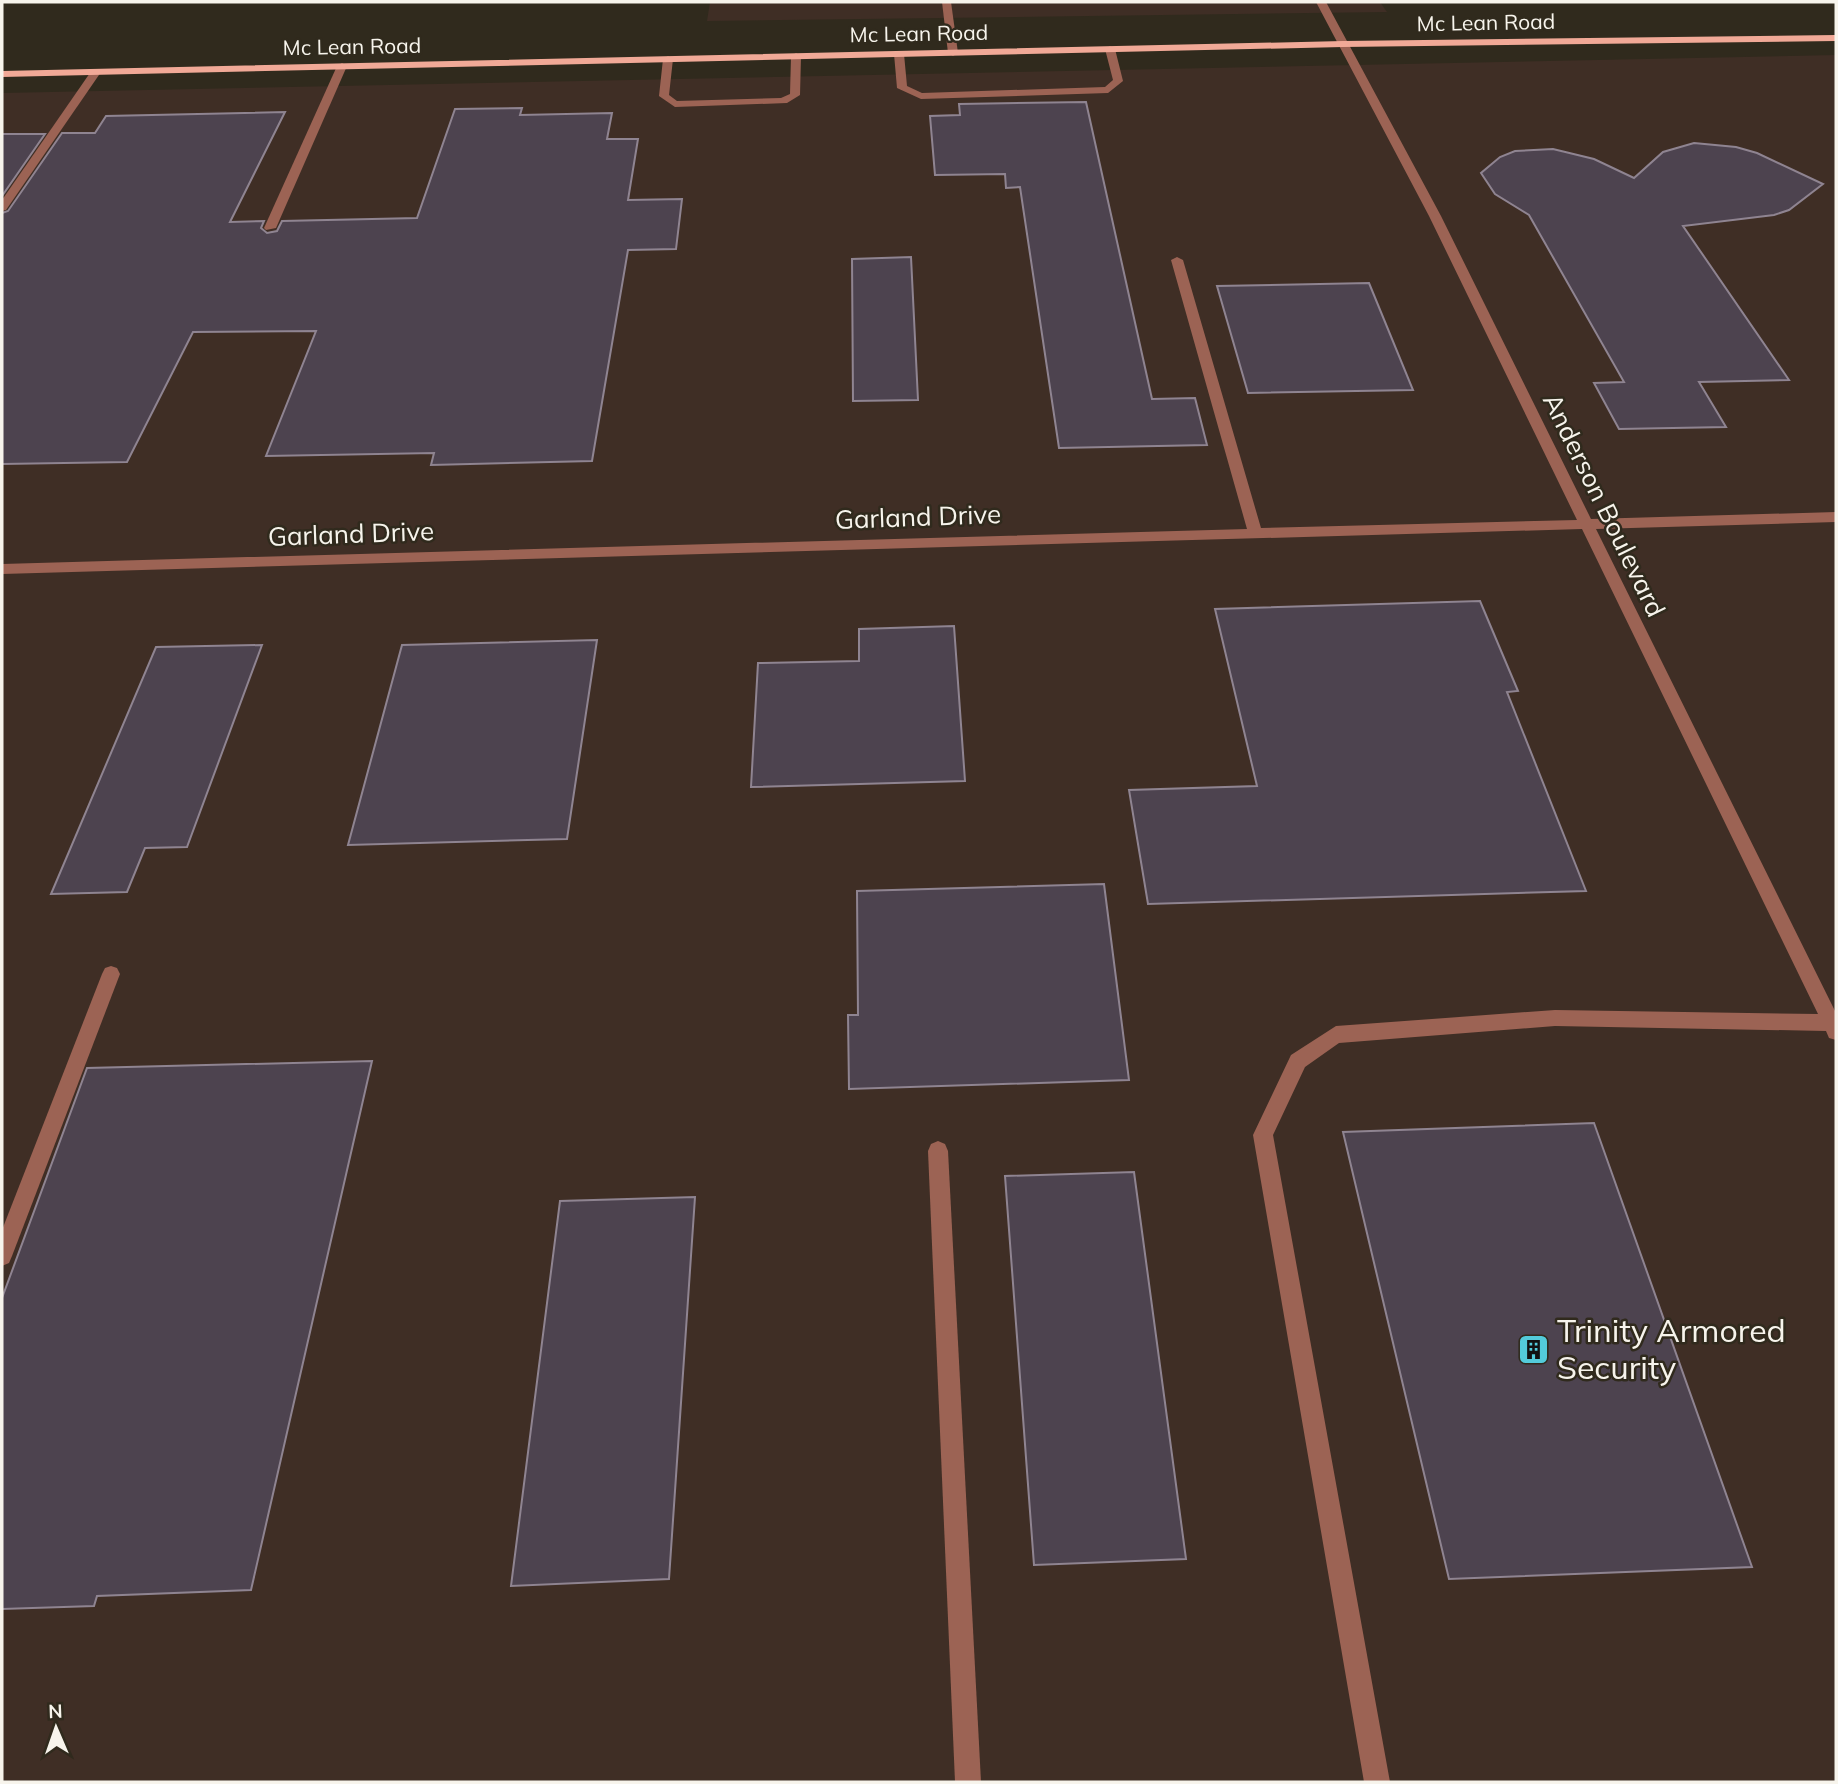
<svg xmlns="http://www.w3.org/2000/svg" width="1838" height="1784" viewBox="0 0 1838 1784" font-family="Mulish,sans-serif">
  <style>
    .industrial { fill: #3f2e25 }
    .building { fill: #4d434f; stroke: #8f8491; stroke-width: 2 }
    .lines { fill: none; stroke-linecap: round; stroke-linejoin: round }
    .minor { fill: #9c6354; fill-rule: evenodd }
    .major { fill: #f1a997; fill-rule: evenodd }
    .labels { text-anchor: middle; stroke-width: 5; stroke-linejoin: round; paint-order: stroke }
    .far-street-label { font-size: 21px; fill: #f7f4ec; stroke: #302a1d }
    .street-label { font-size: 26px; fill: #f7f4ec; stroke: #302a1d }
    .near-poi-label { font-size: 32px; fill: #f7f4ec; stroke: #302a1d; text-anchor: start }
  </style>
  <rect width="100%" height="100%" fill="#302a1d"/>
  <!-- industrial -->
  <g class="industrial">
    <polygon points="710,2 1380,2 1387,12 707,21"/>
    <polygon points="1836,55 1836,1782 2,1782 2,93"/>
  </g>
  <!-- building -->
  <g class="building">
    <polygon points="1086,102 1152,399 1195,398 1207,445 1059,448 1020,187 1006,188 1005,174 935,175 930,116 960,115 959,104"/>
    <polygon points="522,108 520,115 612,113 607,139 638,139 628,200 682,199 676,249 628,250 592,461 431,465 434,453 266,456 316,331 193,332 127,462 2,464 2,213 8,211 62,133 95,133 106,116 285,112 230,222 264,221 261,228 267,233 277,231 282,221 417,218 455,109"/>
    <polygon points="2,134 45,134 2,196"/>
    <polygon points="1694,143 1736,147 1757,153 1823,184 1789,210 1774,215 1683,226 1789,380 1699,382 1726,427 1619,429 1594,383 1624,382 1529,215 1495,194 1481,173 1500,157 1515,151 1553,149 1594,159 1634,178 1663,152"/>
    <polygon points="911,257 918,400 853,401 852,259"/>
    <polygon points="1369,283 1413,390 1248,393 1217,286"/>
    <polygon points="1480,601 1518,691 1507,692 1586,891 1148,904 1129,790 1257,786 1215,609"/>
    <polygon points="954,626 965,781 751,787 758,663 859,661 859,629"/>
    <polygon points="597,640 567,839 348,845 402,645"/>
    <polygon points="262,645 187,847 145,848 127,892 51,894 156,647"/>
    <polygon points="1104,884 1129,1080 849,1089 848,1015 858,1015 857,891"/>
    <polygon points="372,1061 251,1590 97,1596 94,1606 2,1609 2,1298 87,1068"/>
    <polygon points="1594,1123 1752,1567 1449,1579 1343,1132"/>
    <polygon points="1134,1172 1186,1559 1034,1565 1005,1176"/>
    <polygon points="695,1197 669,1579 511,1586 560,1201"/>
  </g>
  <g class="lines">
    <!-- minor -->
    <g class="minor">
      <polygon points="942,2 951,2 958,53 953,56 948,53"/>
      <polygon points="1316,2 1326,2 1441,216 1591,519 1836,512 1836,522 1596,529 1836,1013 1836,1040 1829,1038 1826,1031 1555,1026 1339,1043 1305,1067 1273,1135 1390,1782 1364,1782 1253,1135 1291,1055 1336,1026 1555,1010 1818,1014 1582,529 2,574 2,564 1247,529 1171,260 1177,257 1183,260 1261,528 1577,520 1429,216"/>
      <polygon points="1110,46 1115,49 1123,81 1108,93 921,99 897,88 894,54 899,51 904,54 907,86 922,93 1105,87 1113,80 1105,49"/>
      <polygon points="796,53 801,56 800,95 787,103 675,107 659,96 663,59 668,56 673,59 669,95 677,101 781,98 790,94 791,56"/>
      <polygon points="342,63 347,66 276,228 266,230 264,228 337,66"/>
      <polygon points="92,70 101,72 6,210 2,211 2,200"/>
      <polygon points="111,966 117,968 120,974 12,1256 9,1263 2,1266 2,1230 102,974 105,968"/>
      <polygon points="938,1141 945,1144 948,1151 981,1782 955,1782 928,1151 931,1144"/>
    </g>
    <!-- major -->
    <polygon class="major" points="1836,35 1836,41 1343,47 2,77 2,71 1343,41"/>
  </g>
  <!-- icons -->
  <defs>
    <symbol id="building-square" viewBox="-11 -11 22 22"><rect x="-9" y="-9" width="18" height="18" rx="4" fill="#53cbda" stroke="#302a1d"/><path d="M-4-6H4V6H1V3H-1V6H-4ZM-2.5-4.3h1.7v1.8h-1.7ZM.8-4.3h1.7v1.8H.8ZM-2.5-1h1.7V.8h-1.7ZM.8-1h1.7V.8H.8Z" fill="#111"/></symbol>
  </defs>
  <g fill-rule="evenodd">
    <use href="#building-square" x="1516" y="1332" width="35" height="35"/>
  </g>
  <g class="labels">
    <!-- far-street labels -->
    <g class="far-street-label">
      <text transform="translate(1486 23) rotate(-1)" y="7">Mc Lean Road</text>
      <text transform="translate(919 34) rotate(-1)" y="7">Mc Lean Road</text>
      <text transform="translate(352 47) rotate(-1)" y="7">Mc Lean Road</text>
    </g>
    <!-- street labels -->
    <g class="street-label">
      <text transform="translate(1604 505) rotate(64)" y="9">Anderson Boulevard</text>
      <text transform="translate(918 517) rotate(-2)" y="9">Garland Drive</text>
      <text transform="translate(351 534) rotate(-2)" y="9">Garland Drive</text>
    </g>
    <!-- near-poi labels -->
    <g class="near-poi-label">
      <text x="1557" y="1342">Trinity Armored<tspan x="1557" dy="37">Security</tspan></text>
    </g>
  </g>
  <!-- border -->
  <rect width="1838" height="1784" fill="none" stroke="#f7f4ec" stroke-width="7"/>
  <!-- north arrow -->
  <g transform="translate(56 1728) rotate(358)" stroke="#302a1d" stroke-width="5" paint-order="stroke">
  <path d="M0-5L12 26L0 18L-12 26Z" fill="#f7f4ec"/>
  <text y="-10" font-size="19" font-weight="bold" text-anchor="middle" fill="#f7f4ec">N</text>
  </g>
</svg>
